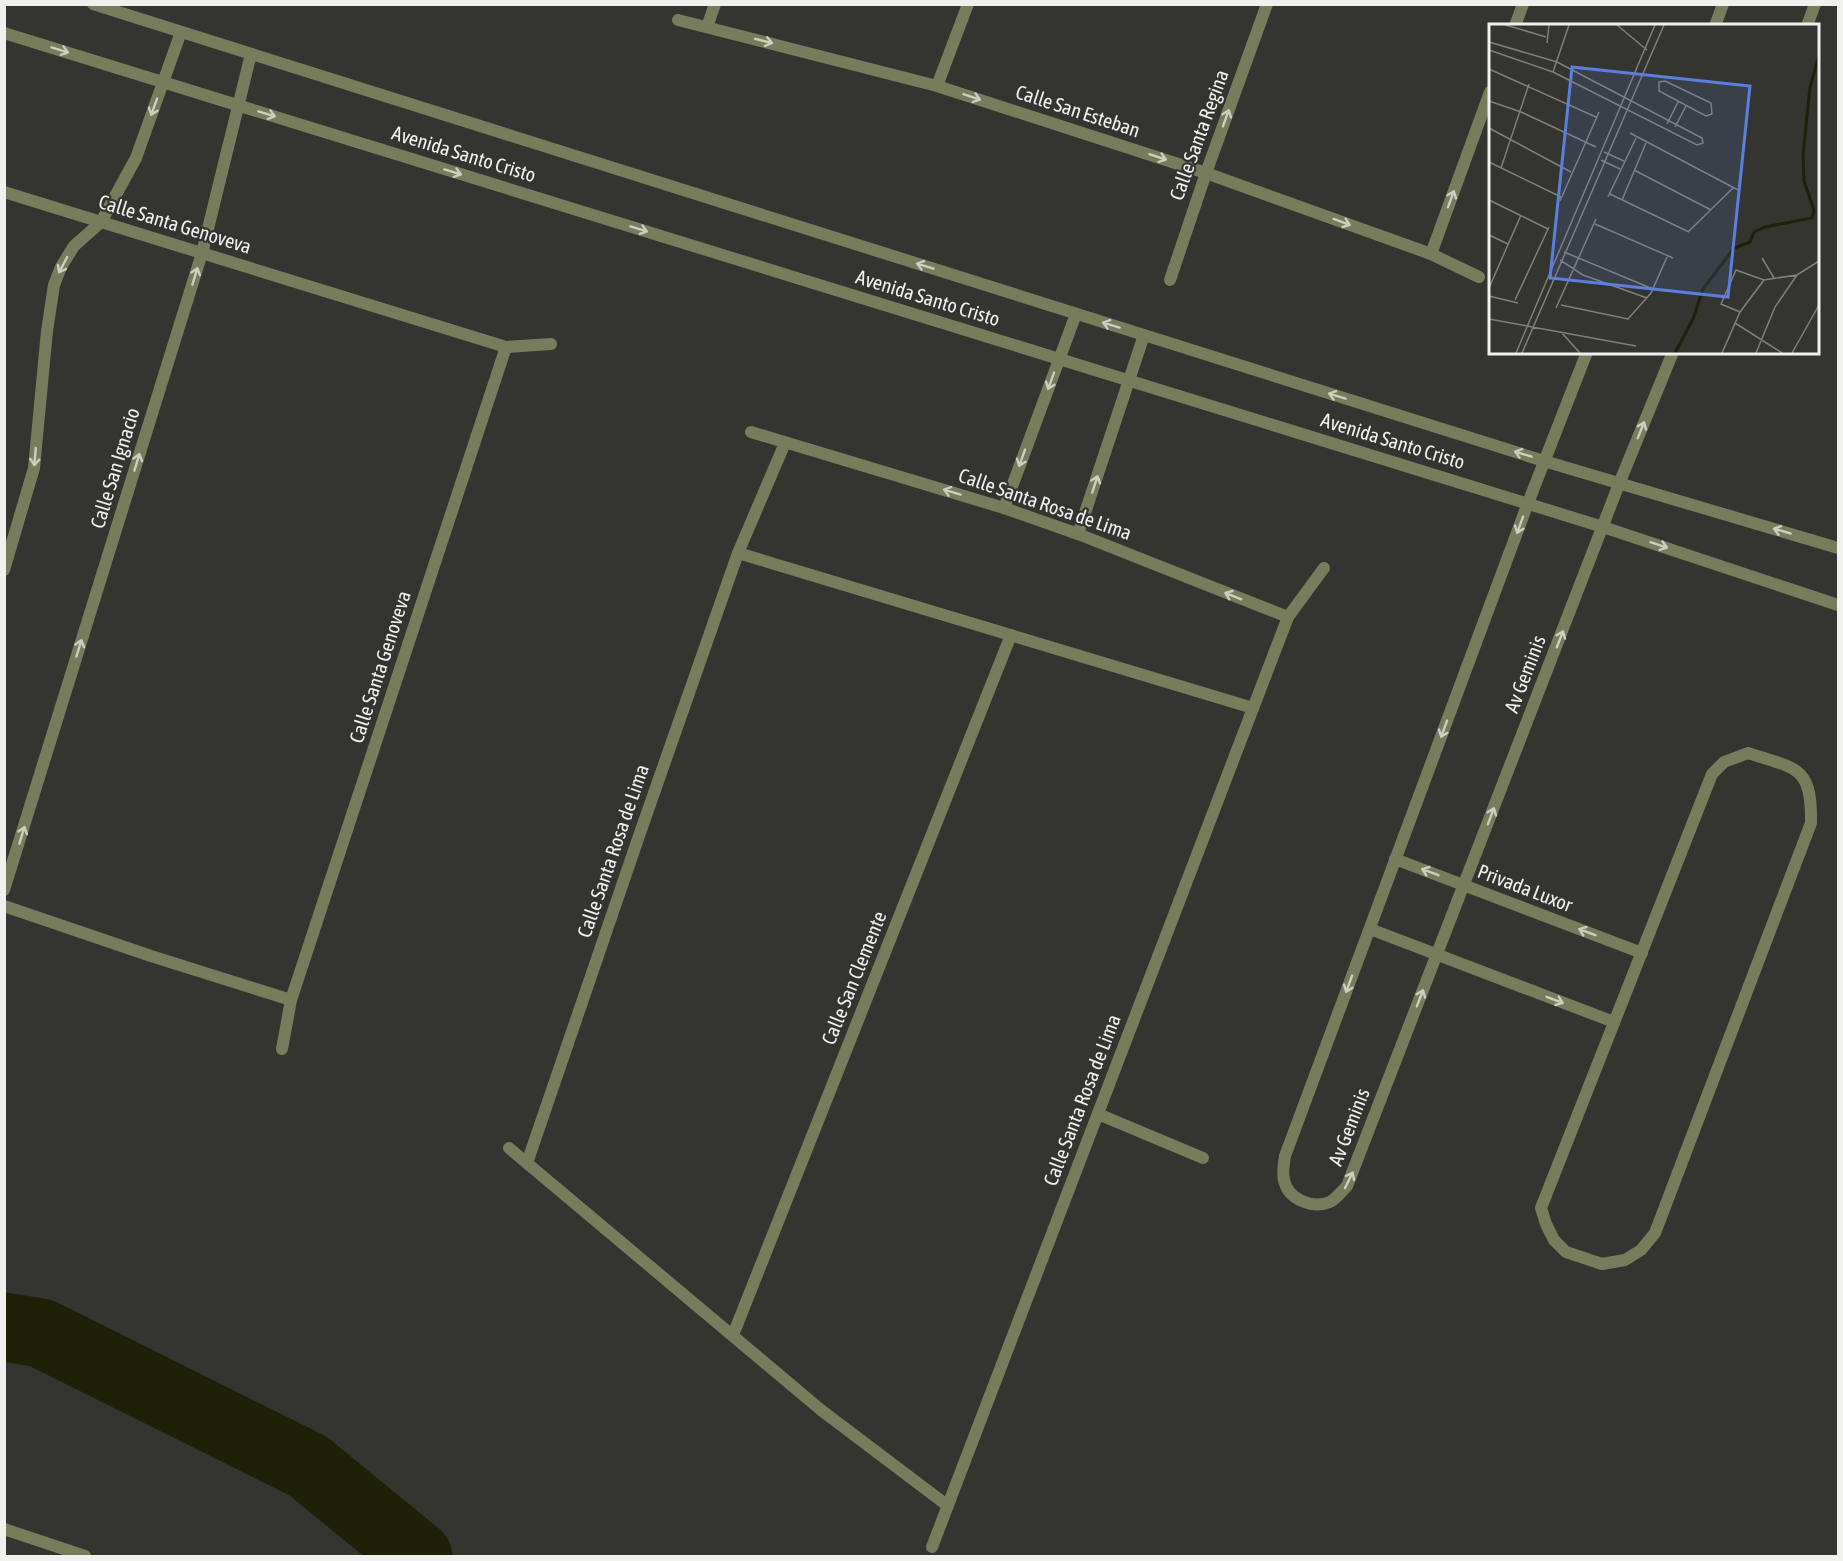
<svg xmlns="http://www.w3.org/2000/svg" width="1843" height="1561" viewBox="0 0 1843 1561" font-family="'Asap Condensed',sans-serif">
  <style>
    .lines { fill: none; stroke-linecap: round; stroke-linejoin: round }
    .river { stroke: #1e2107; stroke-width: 69 }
    .minor { stroke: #777c5c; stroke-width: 12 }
    .oneway { stroke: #cccec2 }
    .labels { text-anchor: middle; stroke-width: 4.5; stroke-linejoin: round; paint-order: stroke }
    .street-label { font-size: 20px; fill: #f0f1ee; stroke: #343530 }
    .inset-river { fill: none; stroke: #1e2107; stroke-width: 3 }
    .inset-road { fill: none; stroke: #7f807c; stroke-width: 1.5 }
    .view { fill: #5c7fdf; fill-opacity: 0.15; stroke: #5c7fdf; stroke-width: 3 }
    .inset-edge { fill: none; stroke: #f0f1ee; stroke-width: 3 }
  </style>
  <rect width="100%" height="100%" fill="#343530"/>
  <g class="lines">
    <!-- river -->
    <polyline class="river" points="4,1327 41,1333 308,1466 418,1556"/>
    <!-- minor -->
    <g class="minor">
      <polyline points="93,4 1544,461 1838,548"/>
      <polyline points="678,20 937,86 1206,173 1431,254 1479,277"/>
      <polyline points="1515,26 1523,4"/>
      <polyline points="1715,26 1723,4"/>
      <polyline points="1807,26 1815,4"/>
      <polyline points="707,27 715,4"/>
      <polyline points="4,33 1603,527 1838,605"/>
      <polyline points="937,86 968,4"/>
      <polyline points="4,192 506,347 551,344"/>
      <polyline points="1431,254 1490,92"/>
      <polyline points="1170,280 1206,173 1267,4"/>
      <path d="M1587,352L1528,503L1285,1156C1284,1163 1282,1173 1284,1180C1288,1200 1313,1209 1330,1202C1336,1199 1342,1191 1347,1186L1619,484L1673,352"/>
      <polyline points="751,432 1004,508 1078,534 1288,617"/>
      <polyline points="1004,508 1076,314"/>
      <polyline points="1078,534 1144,335"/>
      <polyline points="738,553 1253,708"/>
      <polyline points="4,570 34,468 47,331 54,285 61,267 74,246 101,222 136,158 181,32"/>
      <path d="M1748,753C1796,769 1812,765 1811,823L1655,1233L1641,1250L1625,1260L1602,1264L1566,1252L1554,1240L1546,1224L1541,1208L1712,774L1724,762Z"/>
      <polyline points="1395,859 1642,953"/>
      <polyline points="4,890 202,253 251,54"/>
      <polyline points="4,906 151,956 291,1000"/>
      <polyline points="1370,929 1614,1022"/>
      <polyline points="282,1049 291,1000 506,347"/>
      <polyline points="1098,1114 1203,1158"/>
      <polyline points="509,1148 821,1410 948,1506"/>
      <polyline points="527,1163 640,833 738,553 785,443"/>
      <polyline points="733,1335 1011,635"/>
      <polyline points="4,1529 85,1556"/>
      <polyline points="932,1547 1288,617 1324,568"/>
    </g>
  </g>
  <!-- one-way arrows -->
  <defs><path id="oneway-shaft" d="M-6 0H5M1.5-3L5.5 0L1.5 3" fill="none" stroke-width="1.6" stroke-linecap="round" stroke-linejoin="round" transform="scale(1.5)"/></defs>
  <g class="oneway">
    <use href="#oneway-shaft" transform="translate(764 41) rotate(14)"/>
    <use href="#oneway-shaft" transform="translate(60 50) rotate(17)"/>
    <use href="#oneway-shaft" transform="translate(972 97) rotate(18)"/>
    <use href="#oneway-shaft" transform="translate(154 107) rotate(110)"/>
    <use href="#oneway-shaft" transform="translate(267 114) rotate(17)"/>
    <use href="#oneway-shaft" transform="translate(1226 118) rotate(-70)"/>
    <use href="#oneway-shaft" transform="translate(1158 157) rotate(18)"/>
    <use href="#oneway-shaft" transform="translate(453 172) rotate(17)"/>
    <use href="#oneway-shaft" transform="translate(1451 199) rotate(-70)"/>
    <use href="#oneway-shaft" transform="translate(1342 222) rotate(20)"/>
    <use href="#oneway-shaft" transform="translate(639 229) rotate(17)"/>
    <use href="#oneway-shaft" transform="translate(63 265) rotate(118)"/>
    <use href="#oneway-shaft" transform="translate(925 266) rotate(-163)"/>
    <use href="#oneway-shaft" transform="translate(195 276) rotate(-73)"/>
    <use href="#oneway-shaft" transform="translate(1111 325) rotate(-163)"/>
    <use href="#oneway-shaft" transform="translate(1051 381) rotate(110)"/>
    <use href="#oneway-shaft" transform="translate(1337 396) rotate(-163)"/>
    <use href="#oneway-shaft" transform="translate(1641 430) rotate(-68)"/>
    <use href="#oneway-shaft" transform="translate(1523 454) rotate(-163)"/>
    <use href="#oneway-shaft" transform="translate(35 457) rotate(95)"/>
    <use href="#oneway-shaft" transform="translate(1022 458) rotate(110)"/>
    <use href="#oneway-shaft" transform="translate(137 462) rotate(-73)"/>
    <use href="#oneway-shaft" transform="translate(1095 484) rotate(-72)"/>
    <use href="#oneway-shaft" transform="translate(952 492) rotate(-163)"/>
    <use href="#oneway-shaft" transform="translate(1520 525) rotate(110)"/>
    <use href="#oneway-shaft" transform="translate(1782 531) rotate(-164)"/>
    <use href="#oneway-shaft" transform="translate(1659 545) rotate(18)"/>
    <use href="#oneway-shaft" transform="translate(1233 596) rotate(-158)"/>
    <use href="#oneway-shaft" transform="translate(1560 639) rotate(-69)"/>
    <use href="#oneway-shaft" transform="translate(79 648) rotate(-73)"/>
    <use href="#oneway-shaft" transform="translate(1444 729) rotate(110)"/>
    <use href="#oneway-shaft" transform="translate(1491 816) rotate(-69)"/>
    <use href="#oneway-shaft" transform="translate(22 835) rotate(-73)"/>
    <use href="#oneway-shaft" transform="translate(1430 872) rotate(-159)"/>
    <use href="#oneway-shaft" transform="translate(1587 932) rotate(-159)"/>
    <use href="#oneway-shaft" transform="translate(1349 984) rotate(110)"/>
    <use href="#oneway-shaft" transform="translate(1420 998) rotate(-69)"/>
    <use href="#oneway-shaft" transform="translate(1555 1000) rotate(21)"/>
    <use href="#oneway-shaft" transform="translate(1349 1180) rotate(-64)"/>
  </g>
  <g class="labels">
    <!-- street labels -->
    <g class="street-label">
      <text transform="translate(1078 111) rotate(18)" y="7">Calle San Esteban</text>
      <text transform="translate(1199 135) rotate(-70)" y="7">Calle Santa Regina</text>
      <text transform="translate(464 154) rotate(17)" y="7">Avenida Santo Cristo</text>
      <text transform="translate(175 224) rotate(17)" y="7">Calle Santa Genoveva</text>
      <text transform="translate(928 298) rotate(17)" y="7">Avenida Santo Cristo</text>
      <text transform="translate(1393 441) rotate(17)" y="7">Avenida Santo Cristo</text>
      <text transform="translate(115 468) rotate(-73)" y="7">Calle San Ignacio</text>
      <text transform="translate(1045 504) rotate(19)" y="7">Calle Santa Rosa de Lima</text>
      <text transform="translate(380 667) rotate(-72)" y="7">Calle Santa Genoveva</text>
      <text transform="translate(1525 674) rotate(-69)" y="7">Av Geminis</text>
      <text transform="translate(613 851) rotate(-71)" y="7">Calle Santa Rosa de Lima</text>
      <text transform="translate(1525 888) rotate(21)" y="7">Privada Luxor</text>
      <text transform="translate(854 978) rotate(-68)" y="7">Calle San Clemente</text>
      <text transform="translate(1082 1100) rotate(-69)" y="7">Calle Santa Rosa de Lima</text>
      <text transform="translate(1349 1127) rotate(-69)" y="7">Av Geminis</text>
    </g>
  </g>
  <!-- overview -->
  <g transform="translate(1489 24)">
    <rect width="330" height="330" fill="#343530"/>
    <path class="inset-river" d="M186,329L204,295L214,265L245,224L261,218L265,208L276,203L323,194L325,186L315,157L314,131L321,63L330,32"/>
    <path class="inset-road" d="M17,1L57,13M128,1L158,26M0,18L68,38L213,114L214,119L208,121L64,48L0,26M58,19L60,1M0,45L107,93M64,48L80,1M176,57L222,79L223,90L217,92L170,67V58ZM0,77L32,88L107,123M178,100L189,78M186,103L197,82M0,104L82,148M141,109L249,166M115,128L135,137M112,136L131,145M0,138L72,173M12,144L40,60M145,146L222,186M121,170L200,208M119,173L147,114M0,176L59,205M133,176L157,119M71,177L110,88M106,200L184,234M199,208L244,164M0,211L19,220M75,228L164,265M273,234L285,254M71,236L94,251L158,274M275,256L308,251L330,237M0,264L32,191M0,272L29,279M26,276L60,203M72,281L139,295L162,269L178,233M67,284L107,195M251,288L232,280L247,246L275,256M0,295L147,322M246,299L293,329M72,308L91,329M27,329L166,1M33,329L175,1M233,329L251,288L275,256M267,329L286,283L308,251M303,329L330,281"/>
    <path class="view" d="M83,43L261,62L239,273L61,254Z"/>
    <rect width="330" height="330" class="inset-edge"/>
  </g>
  <!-- border -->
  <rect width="1843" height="1561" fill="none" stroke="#f0f1ee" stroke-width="12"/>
</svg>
